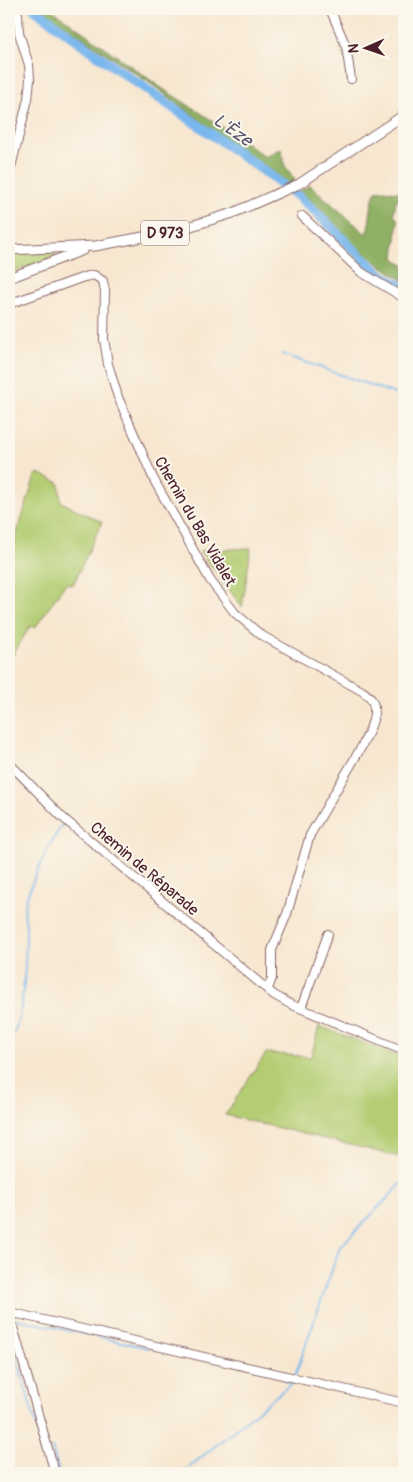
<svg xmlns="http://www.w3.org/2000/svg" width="413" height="1482" viewBox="0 0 413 1482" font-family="Pangolin,sans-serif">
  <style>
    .green { fill: #b4cd73; stroke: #7f764f }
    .forest { fill: #8fb065; stroke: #6c6848 }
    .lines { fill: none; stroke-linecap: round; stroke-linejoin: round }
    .stream { stroke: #7ab7ed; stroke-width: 2 }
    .river { stroke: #7ab7ed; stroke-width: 10 }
    .minor-casing { stroke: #876565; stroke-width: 10 }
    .major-casing { stroke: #876565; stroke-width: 11 }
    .minor { stroke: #fff; stroke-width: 8 }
    .major { stroke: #fff; stroke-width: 9 }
    .labels { text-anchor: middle; stroke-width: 4; stroke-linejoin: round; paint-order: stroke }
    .shield { fill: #fbf7ec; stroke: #7f6065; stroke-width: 1 }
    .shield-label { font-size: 15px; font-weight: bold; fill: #4a1f2b }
    .street-label { font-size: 16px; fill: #4a1f2b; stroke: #fbf7ec }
    .water-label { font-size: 18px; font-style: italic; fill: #5b546f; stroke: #fbf7ec }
  </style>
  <rect width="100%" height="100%" fill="#fbf7ec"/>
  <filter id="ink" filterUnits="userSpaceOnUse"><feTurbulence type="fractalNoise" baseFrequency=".02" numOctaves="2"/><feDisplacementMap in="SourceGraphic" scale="10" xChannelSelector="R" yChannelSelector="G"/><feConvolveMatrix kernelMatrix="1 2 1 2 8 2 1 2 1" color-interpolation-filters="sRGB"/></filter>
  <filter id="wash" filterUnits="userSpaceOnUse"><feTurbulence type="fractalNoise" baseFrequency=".0096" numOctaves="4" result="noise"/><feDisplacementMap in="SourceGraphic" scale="20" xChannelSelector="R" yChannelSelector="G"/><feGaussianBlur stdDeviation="1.12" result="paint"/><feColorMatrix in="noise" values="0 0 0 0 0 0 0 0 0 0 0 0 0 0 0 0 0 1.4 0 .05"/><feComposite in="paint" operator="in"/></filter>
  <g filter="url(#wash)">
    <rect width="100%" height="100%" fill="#f7e7d0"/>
    <!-- green -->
    <g class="green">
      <polygon points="55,252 55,256 9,274 9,253"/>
      <polygon points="38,473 59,483 61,502 102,522 73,585 66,583 35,628 30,626 9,662 9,559 35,476"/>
      <polygon points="251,548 242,607 200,551"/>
      <polygon points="319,1026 404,1058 404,1158 225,1115 266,1053 311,1057"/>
    </g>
    <!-- forest -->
    <g class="forest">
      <polygon points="40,9 51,9 163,89 237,136 265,157 281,148 285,166 295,180 286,185 154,86"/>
      <path d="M310,185L366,234C372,219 369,204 376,191L384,190L404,193V201L396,200L394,214L398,221L394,258L404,265V281C365,257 329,225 297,193Z"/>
    </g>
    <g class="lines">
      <!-- stream -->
      <g class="stream">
        <polyline points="282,354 404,397"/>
        <polyline points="9,769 27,786"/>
        <path d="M9,1040C25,1025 26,951 26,928C26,921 23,912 25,905C27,891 55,830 64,824"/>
        <polyline points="9,1300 12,1309"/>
        <polyline points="14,1322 17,1319 149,1348"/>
        <polyline points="9,1331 50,1473"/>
        <polyline points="295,1376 340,1247 404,1181"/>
        <polyline points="52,1448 59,1473"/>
        <polyline points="182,1473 292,1383 283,1379"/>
      </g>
      <!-- river -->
      <path class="river" d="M35,9C119,74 210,130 295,194C325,217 349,249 378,272C386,279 396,283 404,288"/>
    </g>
  </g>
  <g filter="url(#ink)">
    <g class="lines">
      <defs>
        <g id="minor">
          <polyline points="330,9 346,46 351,79"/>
          <polyline points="9,175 28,99 30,79 29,65 19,33 18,14 15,9"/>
          <polyline points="302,216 361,272 404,298"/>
          <path d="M9,304L84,277L94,275L103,281L105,291L104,339L108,364L118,397L154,480L210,580L235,613L261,635L362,691C365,693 369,696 371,699C380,712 368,734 362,746L310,835L287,914L272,950V978L268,989"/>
          <polyline points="9,763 62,817 274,995 290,1004 404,1051"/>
          <polyline points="301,1008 328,934"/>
          <polyline points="9,1312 404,1403"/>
          <polyline points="9,1313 55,1473"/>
        </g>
        <g id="major">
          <polyline points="9,250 95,246 175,231 233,213 299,184 404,115"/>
          <polyline points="9,278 83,250"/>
        </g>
      </defs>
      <!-- minor casing -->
      <use href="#minor" class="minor-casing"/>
      <!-- major casing -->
      <use href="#major" class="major-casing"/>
      <!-- minor -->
      <use href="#minor" class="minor"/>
      <!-- major -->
      <use href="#major" class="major"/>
    </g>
  </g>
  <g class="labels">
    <!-- shield labels -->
    <rect class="shield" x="141" y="220.5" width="48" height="25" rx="4"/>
    <g class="shield-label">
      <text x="165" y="238">D 973</text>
    </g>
    <!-- street labels -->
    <g class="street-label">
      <text transform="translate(196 521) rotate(60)" y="6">Chemin du Bas Vidalet</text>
      <text transform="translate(145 868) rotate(40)" y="6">Chemin de Réparade</text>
    </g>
    <!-- water labels -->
    <g class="water-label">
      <text transform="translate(233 130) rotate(35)" y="6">L'Èze</text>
    </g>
  </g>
  <!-- margin -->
  <rect width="413" height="1482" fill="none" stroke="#fbf7ec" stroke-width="30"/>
  <!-- north arrow -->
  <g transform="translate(366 48) rotate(268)" stroke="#fbf7ec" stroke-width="4" paint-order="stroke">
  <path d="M0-4L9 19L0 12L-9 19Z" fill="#4a1f2b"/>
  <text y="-8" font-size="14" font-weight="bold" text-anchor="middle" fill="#4a1f2b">N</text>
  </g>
</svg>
